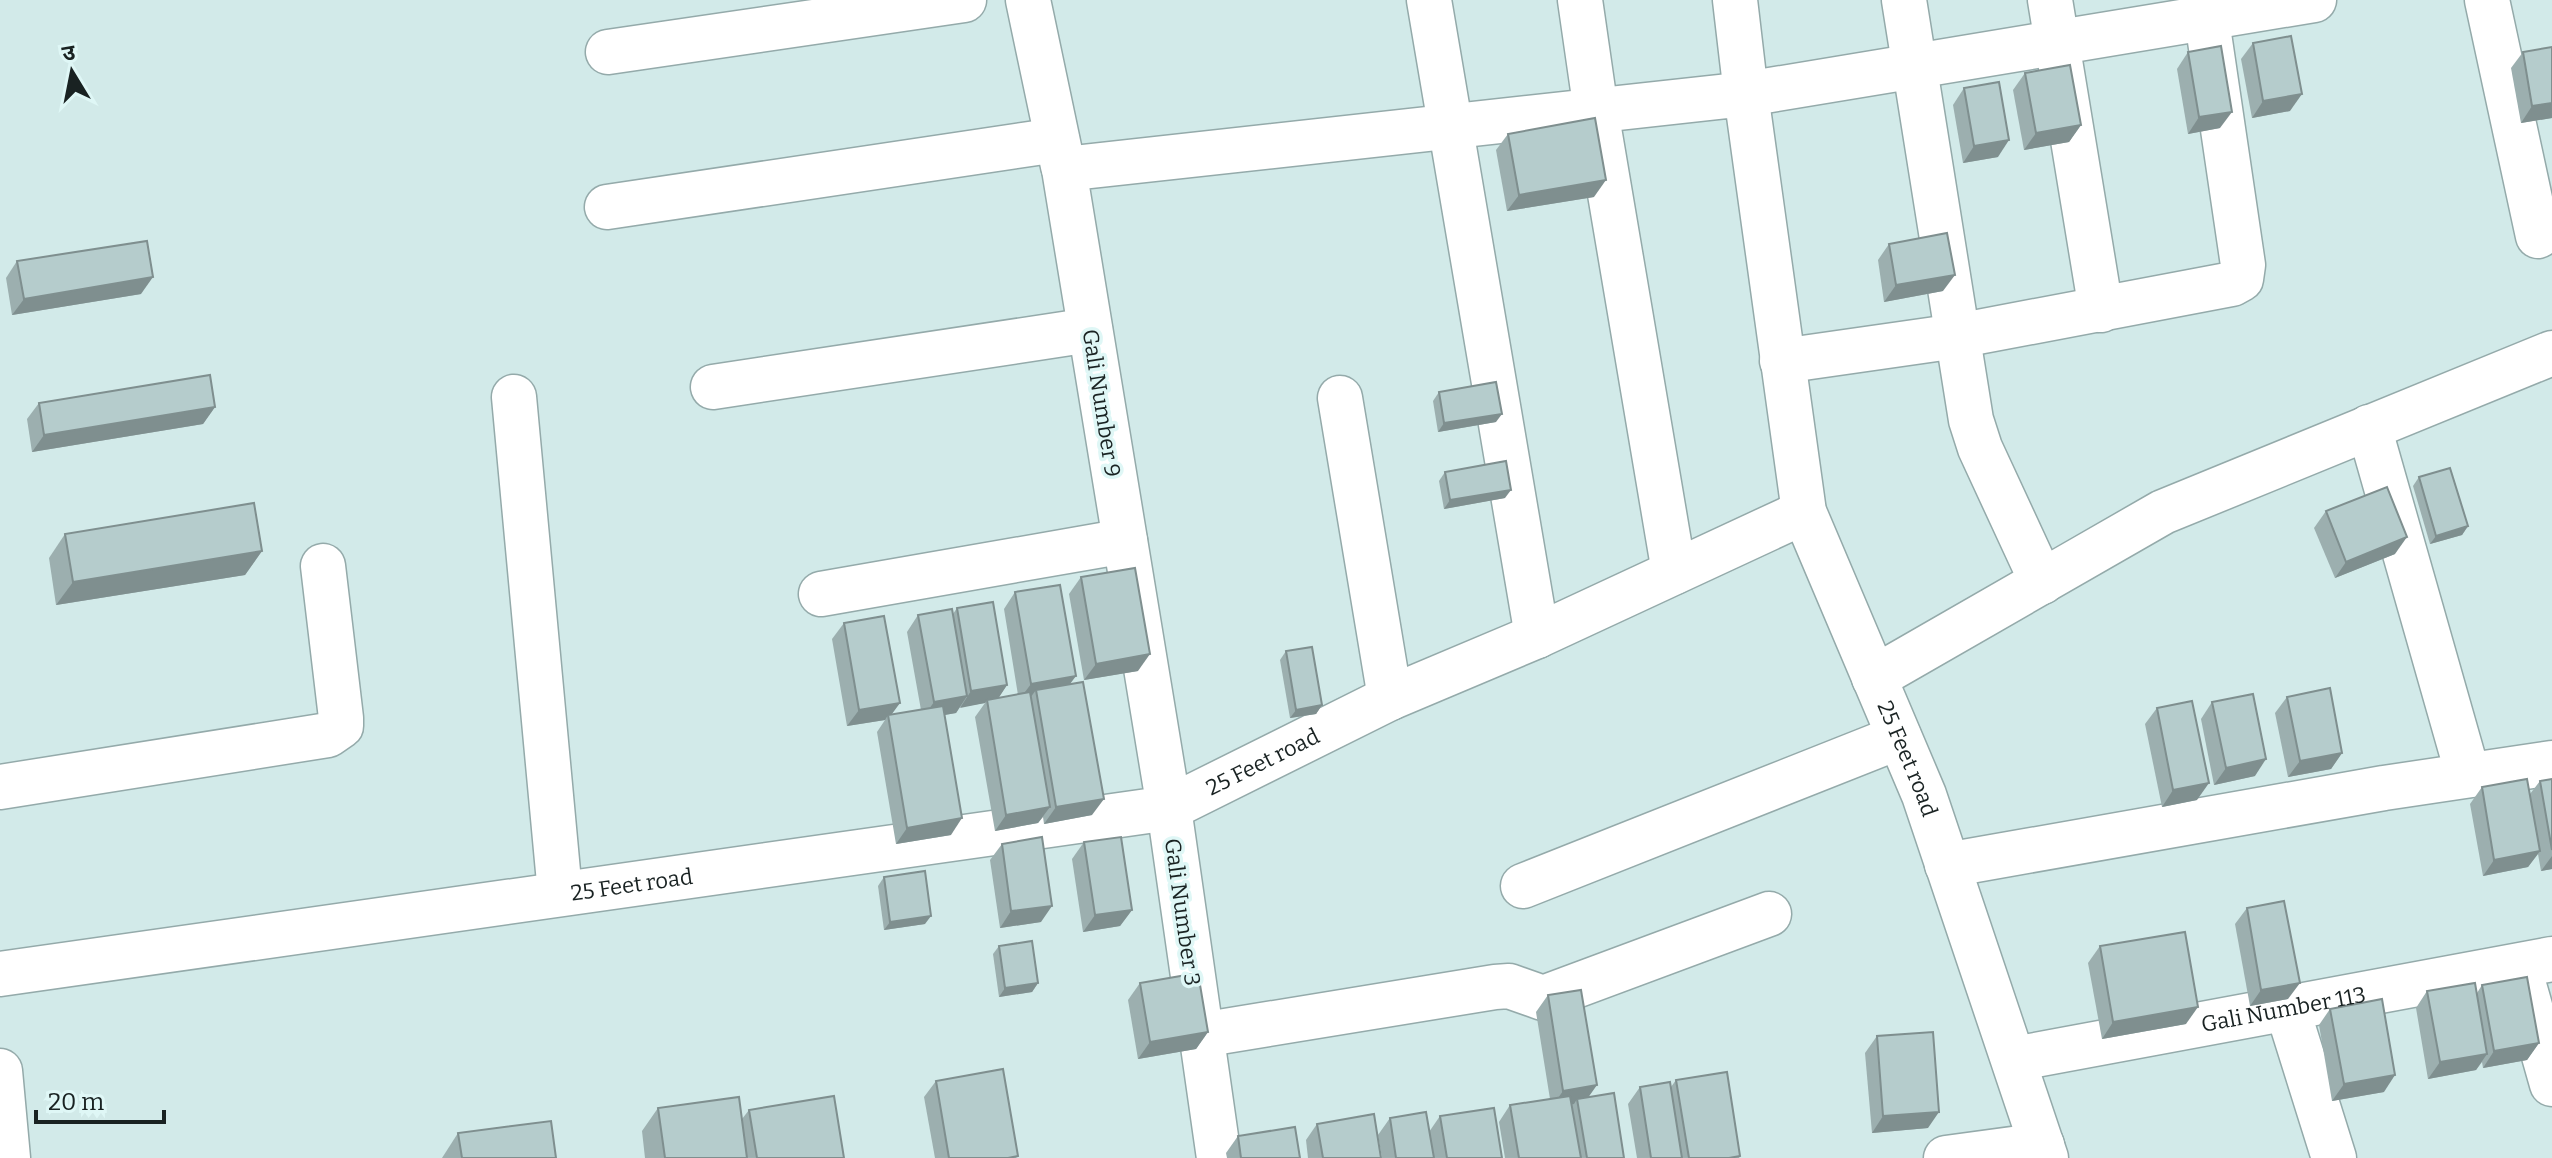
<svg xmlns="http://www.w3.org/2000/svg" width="2552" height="1158" viewBox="0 0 2552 1158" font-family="Bitter,'Noto Sans Devanagari',serif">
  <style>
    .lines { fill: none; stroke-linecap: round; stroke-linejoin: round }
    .street-casing { stroke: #94aaaa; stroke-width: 47 }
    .secondary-casing { stroke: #94aaaa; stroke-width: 47 }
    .street { stroke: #fff; stroke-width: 44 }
    .secondary { stroke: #fff; stroke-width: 44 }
    .wall { fill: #9cafaf }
    .shaded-wall { fill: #7f8f8f }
    .building { fill: #b5cccc; stroke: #7f8f8f; stroke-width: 2 }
    .labels { text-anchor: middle; stroke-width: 7; stroke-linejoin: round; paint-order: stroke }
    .street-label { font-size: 22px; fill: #192222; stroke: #dff7f6 }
  </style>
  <rect width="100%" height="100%" fill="#d2eae9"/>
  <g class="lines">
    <defs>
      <g id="street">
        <polyline points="1028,0 1063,166"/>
        <polyline points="1429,0 1537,636"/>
        <polyline points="1580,0 1596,111 1674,572"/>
        <polyline points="1735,0 1746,94 2314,0"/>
        <polyline points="1904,0 1971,420 1980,448 2042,582"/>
        <polyline points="2050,0 2101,310"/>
        <polyline points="2487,0 2538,236"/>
        <polyline points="608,52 964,0"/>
        <polyline points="607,207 1057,140"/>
        <polyline points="1782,361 1957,336 2232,284 2241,279 2243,265 2204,0"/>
        <polyline points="713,387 1090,330"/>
        <polyline points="514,397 560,893"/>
        <polyline points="1340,398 1390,698"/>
        <polyline points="2369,427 2468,775"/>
        <polyline points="821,594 1125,541"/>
        <polyline points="1874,678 2163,512 2552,353"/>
        <polyline points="0,787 328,735 341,726 341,718 323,566"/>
        <polyline points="1947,865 2384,788 2552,763"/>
        <polyline points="1523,886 1899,737"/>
        <polyline points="2520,971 2552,1084"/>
        <polyline points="2287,1008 2334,1158"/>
        <polyline points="1201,1035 1495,987 1509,986 1543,998 1769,914"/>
        <path id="s1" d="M2014,1059L2552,959"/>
        <path id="s2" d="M1219,1158L1169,808L1390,698L1537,636L1804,512"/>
        <polyline points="1946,1158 2042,1145"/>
      </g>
      <g id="secondary">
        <path id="s3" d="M0,974L1169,808L1064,169L1746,94L1804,512L1924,795L2046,1158"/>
        <polyline points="0,1071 8,1158"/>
      </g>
    </defs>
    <!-- street casing -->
    <use href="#street" class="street-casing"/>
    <!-- secondary casing -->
    <use href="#secondary" class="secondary-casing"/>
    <!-- street -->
    <use href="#street" class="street"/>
    <!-- secondary -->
    <use href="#secondary" class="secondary"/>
  </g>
  <!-- wall -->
  <g class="wall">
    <polygon points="2253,43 2290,111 2252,118 2241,59"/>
    <polygon points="2188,52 2220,128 2188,134 2177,69"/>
    <polygon points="2523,52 2552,118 2521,123 2511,68"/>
    <polygon points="2025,73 2081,125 2069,142 2024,150 2013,90"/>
    <polygon points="1964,88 1998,157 1963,163 1953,105"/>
    <polygon points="1508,134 1594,197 1507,211 1496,150"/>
    <polygon points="1889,244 1943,291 1884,302 1878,260"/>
    <polygon points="17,261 141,294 12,315 6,278"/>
    <polygon points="1439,392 1496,422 1438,432 1433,401"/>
    <polygon points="39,403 215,407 203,424 32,452 27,419"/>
    <polygon points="1445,472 1505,498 1444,509 1439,481"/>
    <polygon points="2419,477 2468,526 2462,535 2430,544 2413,486"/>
    <polygon points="2326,511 2395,554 2335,578 2314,528"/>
    <polygon points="65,534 262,551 245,575 56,605 49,558"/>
    <polygon points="1081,577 1138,671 1084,680 1069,594"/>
    <polygon points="1015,592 1070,684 1092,815 1044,824 1043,817 1038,823 995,831 975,717 985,703 960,707 956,713 944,715 951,835 896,844 877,732 885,720 847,726 832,639 844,623 891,715 921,710 907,632 918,615 953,614 957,608 1007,685 998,698 1018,695 1004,609"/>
    <polygon points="1286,651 1322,705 1316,714 1290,718 1280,660"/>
    <polygon points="2287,697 2342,753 2331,769 2288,777 2275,713"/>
    <polygon points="2212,702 2255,776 2214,785 2201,719"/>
    <polygon points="2157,708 2197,800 2162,807 2145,724"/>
    <polygon points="2552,779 2552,869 2541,871 2538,854 2528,867 2483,876 2470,804 2482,787 2530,794 2540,781"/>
    <polygon points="1084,842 1132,910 1120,926 1083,932 1072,859"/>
    <polygon points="1002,844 1041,922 1000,928 990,860"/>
    <polygon points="884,877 925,924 884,930 878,886"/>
    <polygon points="2247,908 2288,999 2250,1006 2235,924"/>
    <polygon points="999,946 1038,983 1032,992 999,997 993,954"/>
    <polygon points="2100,946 2186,1024 2102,1039 2088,963"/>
    <polygon points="1140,983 1208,1032 1196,1049 1138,1059 1128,1000"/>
    <polygon points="2482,985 2539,1043 2527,1060 2483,1068 2482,1062 2476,1070 2428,1079 2416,1008 2427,991 2477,993"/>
    <polygon points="1548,995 1588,1097 1624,1158 1505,1158 1499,1122 1510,1105 1550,1099 1536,1012"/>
    <polygon points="2330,1009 2384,1092 2332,1101 2319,1025"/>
    <polygon points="1877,1036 1928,1128 1872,1133 1865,1053"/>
    <polygon points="1676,1080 1740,1156 1739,1158 1637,1158 1628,1104 1640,1087 1671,1087"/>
    <polygon points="936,1081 1017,1158 935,1158 924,1097"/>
    <polygon points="658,1108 742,1119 749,1110 844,1158 645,1158 642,1131"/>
    <polygon points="1440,1116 1502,1158 1382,1158 1378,1135 1390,1118 1429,1132"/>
    <polygon points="1317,1124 1381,1158 1308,1158 1306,1140"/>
    <polygon points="458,1133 556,1158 442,1158"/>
    <polygon points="1238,1136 1300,1158 1227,1158 1226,1153"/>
  </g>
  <!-- shaded-wall -->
  <g class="shaded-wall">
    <polygon points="2302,94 2290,111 2252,118 2263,101"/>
    <polygon points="2552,103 2552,118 2521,123 2532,106"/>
    <polygon points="2232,112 2220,128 2188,134 2199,117"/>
    <polygon points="2081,125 2069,142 2024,150 2036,133"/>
    <polygon points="2009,140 1998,157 1963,163 1974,146"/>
    <polygon points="1606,180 1594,197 1507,211 1519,195"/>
    <polygon points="1955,275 1943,291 1884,302 1896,285"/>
    <polygon points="153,277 141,294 12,315 24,299"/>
    <polygon points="215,407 203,424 32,452 44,435"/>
    <polygon points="1502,414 1496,422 1438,432 1444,423"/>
    <polygon points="1511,490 1505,498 1444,509 1450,500"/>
    <polygon points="2468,526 2462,535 2430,544 2436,536"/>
    <polygon points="2407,537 2395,554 2335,578 2346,562"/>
    <polygon points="262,551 245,575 56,605 73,582"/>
    <polygon points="1150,654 1138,671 1084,680 1096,664"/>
    <polygon points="1076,676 1064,692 1036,690 1030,698 1019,700 1031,684"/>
    <polygon points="1007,685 996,702 987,700 985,703 960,708 971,691"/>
    <polygon points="967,696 956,713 922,719 934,702"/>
    <polygon points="900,703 889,718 888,715 885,720 847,726 859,710"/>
    <polygon points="1322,705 1316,714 1290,718 1296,710"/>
    <polygon points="2342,753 2331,769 2288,777 2300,761"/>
    <polygon points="2266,759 2255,776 2214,785 2226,768"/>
    <polygon points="2209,783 2197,800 2162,807 2173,790"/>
    <polygon points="1104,799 1092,815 1044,824 1056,807"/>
    <polygon points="1050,807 1038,823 995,831 1006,815"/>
    <polygon points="962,818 951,835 896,844 907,828"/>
    <polygon points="2540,851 2528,867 2483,876 2494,860"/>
    <polygon points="2552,856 2552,869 2541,871"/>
    <polygon points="1052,906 1041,922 1000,928 1011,911"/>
    <polygon points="1132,910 1120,926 1083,932 1095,915"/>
    <polygon points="931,916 925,924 884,930 890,922"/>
    <polygon points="1038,983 1032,992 999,997 1005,988"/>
    <polygon points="2300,983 2288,999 2250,1006 2261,990"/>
    <polygon points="2198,1007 2186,1024 2102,1039 2113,1022"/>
    <polygon points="1208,1032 1196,1049 1138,1059 1150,1042"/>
    <polygon points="2539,1043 2527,1060 2483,1068 2494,1051"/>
    <polygon points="2487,1054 2476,1070 2428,1079 2440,1062"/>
    <polygon points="2395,1075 2384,1092 2332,1101 2344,1084"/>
    <polygon points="1597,1085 1585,1102 1577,1099 1574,1104 1551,1108 1563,1091"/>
    <polygon points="1939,1112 1928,1128 1872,1133 1883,1116"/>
  </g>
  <!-- building -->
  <g class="building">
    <polygon points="2291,36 2302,94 2263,101 2253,43"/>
    <polygon points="2221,46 2232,112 2199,117 2188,52"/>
    <polygon points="2552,47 2552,103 2532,106 2523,52"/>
    <polygon points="2070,65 2081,125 2036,133 2025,73"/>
    <polygon points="1999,82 2009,140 1974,146 1964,88"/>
    <polygon points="1595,118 1606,180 1519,195 1508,134"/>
    <polygon points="1947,233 1955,275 1896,285 1889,244"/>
    <polygon points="147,241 153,277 24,299 17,261"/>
    <polygon points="210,375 215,407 44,435 39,403"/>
    <polygon points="1496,382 1502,414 1444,423 1439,392"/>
    <polygon points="1506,461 1511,490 1450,500 1445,472"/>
    <polygon points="2450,468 2468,526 2436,536 2419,477"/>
    <polygon points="2387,487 2407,537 2346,562 2326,511"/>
    <polygon points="254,503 262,551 73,582 65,534"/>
    <polygon points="1135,568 1150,654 1096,664 1081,577"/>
    <polygon points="1060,585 1076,676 1031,684 1015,592"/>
    <polygon points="993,602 1007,685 971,691 957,608"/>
    <polygon points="952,609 967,696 934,702 918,615"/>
    <polygon points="884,616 900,703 859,710 844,623"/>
    <polygon points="1312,647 1322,705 1296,710 1286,651"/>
    <polygon points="1083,682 1104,799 1056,807 1036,690"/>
    <polygon points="2330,688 2342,753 2300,761 2287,697"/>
    <polygon points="1030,692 1050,807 1006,815 987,700"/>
    <polygon points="2253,694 2266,759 2226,768 2212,702"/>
    <polygon points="2192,701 2209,783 2173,790 2157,708"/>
    <polygon points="943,706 962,818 907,828 888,715"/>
    <polygon points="2527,779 2540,851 2494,860 2482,787"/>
    <polygon points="2552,779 2552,850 2540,781"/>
    <polygon points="1042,837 1052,906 1011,911 1002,844"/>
    <polygon points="1121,837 1132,910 1095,915 1084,842"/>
    <polygon points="925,871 931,916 890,922 884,877"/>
    <polygon points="2284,901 2300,983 2261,990 2247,908"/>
    <polygon points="2185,932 2198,1007 2113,1022 2100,946"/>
    <polygon points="1032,941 1038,983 1005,988 999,946"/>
    <polygon points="1198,973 1208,1032 1150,1042 1140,983"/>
    <polygon points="2527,977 2539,1043 2494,1051 2482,985"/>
    <polygon points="2475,983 2487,1054 2440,1062 2427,991"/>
    <polygon points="1581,990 1597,1085 1563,1091 1548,995"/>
    <polygon points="2382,999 2395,1075 2344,1084 2330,1009"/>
    <polygon points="1933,1032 1939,1112 1883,1116 1877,1036"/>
    <polygon points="1003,1069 1018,1156 1008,1158 949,1158 936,1081"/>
    <polygon points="1727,1072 1740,1156 1729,1158 1689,1158 1676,1080"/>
    <polygon points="1670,1082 1682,1158 1651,1158 1640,1087"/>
    <polygon points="1614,1093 1624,1158 1587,1158 1577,1099"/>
    <polygon points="834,1096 844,1158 757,1158 749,1110"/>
    <polygon points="1570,1096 1581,1158 1519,1158 1510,1105"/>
    <polygon points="739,1097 747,1158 665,1158 658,1108"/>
    <polygon points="1494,1108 1502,1158 1447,1158 1440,1116"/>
    <polygon points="1426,1112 1434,1158 1396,1158 1390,1118"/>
    <polygon points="1374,1114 1381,1158 1323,1158 1317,1124"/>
    <polygon points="551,1121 556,1158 462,1158 458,1133"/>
    <polygon points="1295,1127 1300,1158 1241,1158 1238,1136"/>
  </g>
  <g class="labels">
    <!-- street labels -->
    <g class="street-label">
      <text transform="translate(1102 403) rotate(81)" y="8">Gali Number 9</text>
      <text dy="8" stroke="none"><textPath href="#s3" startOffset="3204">25 Feet road</textPath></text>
      <text dy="8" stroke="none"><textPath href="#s2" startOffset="458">25 Feet road</textPath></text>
      <text dy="8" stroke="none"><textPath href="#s3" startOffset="638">25 Feet road</textPath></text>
      <text transform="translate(1183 912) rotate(82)" y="8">Gali Number 3</text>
      <text dy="8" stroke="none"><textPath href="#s1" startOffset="274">Gali Number 113</textPath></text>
    </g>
  </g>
  <!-- north arrow -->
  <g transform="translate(72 72) rotate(350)" stroke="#dff7f6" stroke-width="6" paint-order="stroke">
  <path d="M0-6L14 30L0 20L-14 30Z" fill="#192222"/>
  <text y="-12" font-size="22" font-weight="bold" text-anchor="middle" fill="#192222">उ</text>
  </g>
  <!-- scale -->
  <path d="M36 1110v12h128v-12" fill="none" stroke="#192222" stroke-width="4"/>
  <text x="48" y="1110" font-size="24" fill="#192222" stroke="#dff7f6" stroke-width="6" paint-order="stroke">20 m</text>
</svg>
